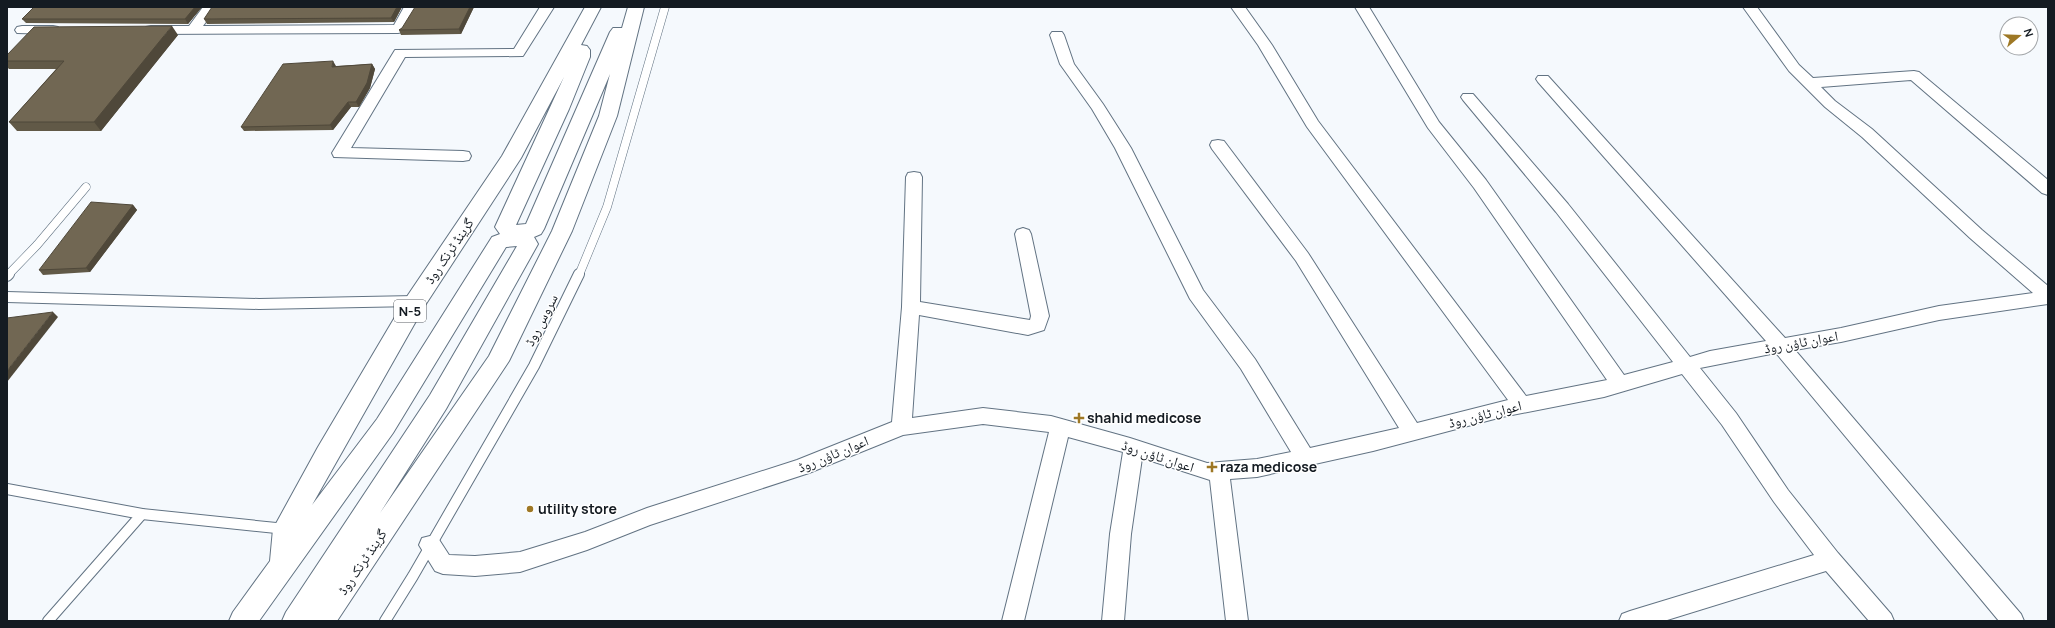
<svg xmlns="http://www.w3.org/2000/svg" width="2055" height="628" viewBox="0 0 2055 628" font-family="Manrope,'Noto Naskh Arabic',sans-serif">
  <style>
    .lines { fill: none; stroke-linecap: round; stroke-linejoin: round }
    .service-far1-casing { stroke: #627383; stroke-width: 9 }
    .service-casing { stroke: #627383; stroke-width: 12 }
    .minor-casing { stroke: #627383; stroke-width: 2 }
    .trunk-casing { stroke: #627383; stroke-width: 2 }
    .service-far1 { stroke: #fff; stroke-width: 8 }
    .service { stroke: #fff; stroke-width: 10 }
    .minor { fill: #fff; fill-rule: evenodd }
    .trunk { fill: #fff; fill-rule: evenodd }
    .wall { fill: #615947 }
    .shaded-wall { fill: #4f483a }
    .building { fill: #716753; stroke: #4f483a }
    .poi-dot { fill: #9e7825; stroke: #fff; stroke-width: 1.5 }
    .labels { text-anchor: middle; stroke-width: 3; stroke-linejoin: round; paint-order: stroke }
    .shield { fill: #fff; stroke: #5a5f64; stroke-width: 1 }
    .shield-label { font-size: 13px; font-weight: bold; fill: #141b22 }
    .street-label { font-size: 14px; fill: #141b22; stroke: #fff }
    .poi-label { font-size: 14px; font-weight: bold; fill: #141b22; stroke: #fff; text-anchor: start }
  </style>
  <rect width="100%" height="100%" fill="#f5f9fd"/>
  <g class="lines">
    <defs>
      <g id="service-far1">
        <polyline points="8,275 37,245 86,187"/>
        <polyline points="579,275 607,207 665,7"/>
      </g>
      <g id="service">
        <polyline points="7,276 9,274"/>
        <polyline points="7,297 259,304 415,301"/>
        <polyline points="7,489 142,514 286,529"/>
        <polyline points="48,621 142,514"/>
        <polyline points="385,621 413,576 534,366 579,274"/>
      </g>
      <g id="minor">
        <polygon points="203,7 217,7 203,26 394,25 404,7 418,7 403,32 398,33 151,34 146,33 144,30 146,27 151,26 189,26"/>
        <polygon points="540,7 554,7 523,56 405,57 351,148 463,151 469,152 471,156 469,160 463,161 334,157 332,153 395,50 514,49"/>
        <polygon points="1231,7 1245,7 1272,45 1318,121 1526,396 1607,380 1474,188 1428,128 1355,7 1369,7 1439,122 1486,180 1624,375 1673,362 1556,212 1463,100 1461,97 1463,94 1473,94 1568,204 1690,357 1710,351 1766,341 1538,82 1536,79 1538,76 1548,76 1785,338 1841,328 1939,306 2033,293 1970,238 1862,137 1825,107 1789,71 1743,7 1757,7 1799,65 1813,78 1914,71 1919,72 2048,180 2048,195 2042,193 1911,80 1821,87 1835,101 1872,129 1982,230 2048,286 2048,304 1939,320 1841,342 1795,350 2021,614 2024,621 1999,621 1776,353 1700,368 1736,413 1788,490 1838,553 1891,614 1894,621 1869,621 1826,571 1664,621 1619,621 1622,614 1630,611 1814,555 1774,502 1722,425 1682,374 1604,397 1502,417 1373,451 1257,477 1230,479 1248,621 1226,621 1210,480 1142,458 1131,534 1124,621 1102,621 1110,534 1123,452 1068,437 1024,621 1002,621 1049,432 983,424 903,435 809,473 650,525 587,550 520,572 475,576 443,574 435,571 419,545 422,538 430,536 438,538 449,555 475,556 520,552 585,532 647,508 797,460 892,422 902,307 906,177 908,173 914,172 920,173 922,177 920,302 1030,320 1031,316 1015,234 1017,230 1023,228 1029,230 1031,234 1049,316 1044,330 1028,335 919,315 912,418 983,408 1051,416 1130,438 1207,463 1257,459 1291,452 1241,369 1190,299 1115,148 1092,109 1060,64 1050,35 1052,32 1062,32 1064,35 1074,64 1103,104 1131,148 1203,290 1255,359 1310,448 1399,428 1296,261 1212,149 1210,145 1212,141 1218,140 1224,141 1308,253 1417,423 1508,400 1307,127 1258,45"/>
        <polygon points="22,26 53,26 58,27 60,30 58,33 53,34 17,33 15,30 17,27"/>
      </g>
      <path id="trunk" d="M585,7H601L581,45L587,46L590,50V57L569,109L516,225L526,224L610,32L613,28H622L628,7H644L617,116L572,231L509,361L337,621H282L286,612L430,395L517,246L506,247L393,433L259,621H229L233,612L270,561L273,529L318,447L408,295L502,156ZM610,74L599,116L552,231L489,356L380,513L446,409L538,244L534,237L541,234L544,229ZM564,77L495,227L500,234L492,237L377,419L312,505L424,307L521,158Z"/>
    </defs>
    <!-- service-far1 casing -->
    <use href="#service-far1" class="service-far1-casing"/>
    <!-- service casing -->
    <use href="#service" class="service-casing"/>
    <!-- minor casing -->
    <use href="#minor" class="minor-casing"/>
    <!-- trunk casing -->
    <use href="#trunk" class="trunk-casing"/>
    <!-- service-far1 -->
    <use href="#service-far1" class="service-far1"/>
    <!-- service -->
    <use href="#service" class="service"/>
    <!-- minor -->
    <use href="#minor" class="minor"/>
    <!-- trunk -->
    <use href="#trunk" class="trunk"/>
  </g>
  <!-- wall -->
  <g class="wall">
    <polygon points="202,7 188,24 26,23 22,19"/>
    <polygon points="402,7 394,22 207,24 204,19"/>
    <polygon points="474,7 461,34 401,35 399,30 402,28"/>
    <polygon points="178,35 101,131 17,131 9,122 56,69 9,69 7,67 7,55"/>
    <polygon points="372,64 375,69 370,88 359,107 351,107 333,130 244,131 241,127 336,66"/>
    <polygon points="133,205 137,210 90,272 43,275 39,270"/>
  </g>
  <!-- shaded-wall -->
  <g class="shaded-wall">
    <polygon points="195,7 202,7 188,24 185,19"/>
    <polygon points="397,7 402,7 394,22 391,18"/>
    <polygon points="470,7 474,7 461,34 459,29"/>
    <polygon points="172,26 178,35 101,131 94,122"/>
    <polygon points="333,61 336,66 335,72 332,67"/>
    <polygon points="372,64 375,69 370,88 359,107 356,102"/>
    <polygon points="348,102 351,107 333,130 330,125"/>
    <polygon points="133,205 137,210 90,272 86,268"/>
    <polygon points="53,312 58,317 7,382 7,371"/>
  </g>
  <!-- building -->
  <g class="building">
    <polygon points="34,7 195,7 185,19 22,19"/>
    <polygon points="212,7 397,7 391,18 204,19"/>
    <polygon points="415,7 470,7 459,29 399,30 402,28"/>
    <polygon points="172,26 94,122 9,122 64,61 7,61 7,55 34,27"/>
    <polygon points="333,61 332,67 372,64 367,83 356,102 348,102 330,125 241,127 283,64"/>
    <polygon points="91,202 133,205 86,268 39,270"/>
    <polygon points="53,312 7,371 7,318"/>
  </g>
  <!-- markers -->
  <g class="poi-dot">
    <path d="M1077 412h4v4h4v4h-4v4h-4v-4h-4v-4h4z"/>
    <path d="M1210 461h4v4h4v4h-4v4h-4v-4h-4v-4h4z"/>
    <circle cx="530" cy="509" r="4"/>
  </g>
  <g class="labels">
    <!-- shield labels -->
    <rect class="shield" x="394" y="300" width="32" height="22" rx="3"/>
    <g class="shield-label">
      <text x="410" y="316">N-5</text>
    </g>
    <!-- street labels -->
    <g class="street-label">
      <text transform="translate(449 251) rotate(-56)" y="5">گرینڈ ٹرنک روڈ</text>
      <text transform="translate(541 320) rotate(-63)" y="5">سروس روڈ</text>
      <text transform="translate(1801 342) rotate(-10)" y="5">اعوان ٹاؤن روڈ</text>
      <text transform="translate(1485 414) rotate(-14)" y="5">اعوان ٹاؤن روڈ</text>
      <text transform="translate(833 454) rotate(-22)" y="5">اعوان ٹاؤن روڈ</text>
      <text transform="translate(1158 456) rotate(18)" y="5">اعوان ٹاؤن روڈ</text>
      <text transform="translate(362 562) rotate(-56)" y="5">گرینڈ ٹرنک روڈ</text>
    </g>
    <!-- poi labels -->
    <g class="poi-label">
      <text x="1087" y="423">shahid medicose</text>
      <text x="1220" y="472">raza medicose</text>
      <text x="538" y="514">utility store</text>
    </g>
  </g>
  <!-- border -->
  <rect width="2055" height="628" fill="none" stroke="#141b22" stroke-width="16"/>
  <!-- north arrow -->
  <g transform="translate(2019 36) rotate(71)"><circle r="19" fill="#ffffff" stroke="#a1a4a7"/>
  <path d="M0-3L7 15L0 10L-7 15Z" fill="#9e7825"/>
  <text y="-6" font-size="11" font-weight="bold" text-anchor="middle" fill="#141b22">N</text>
  </g>
</svg>
